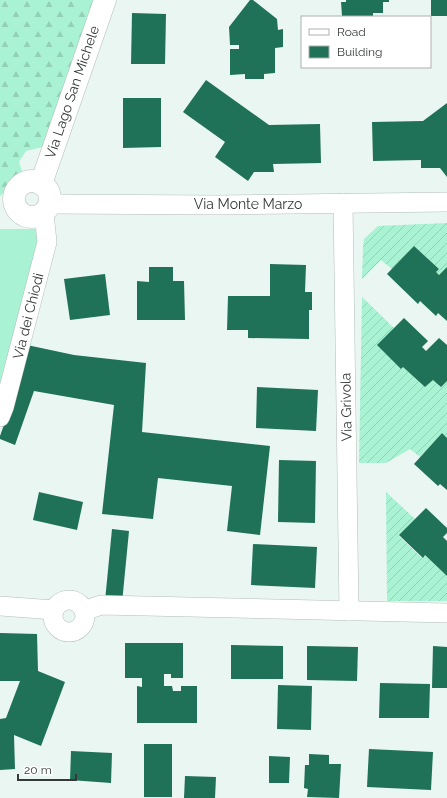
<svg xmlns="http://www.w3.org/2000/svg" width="447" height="798" viewBox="0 0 447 798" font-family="Raleway,sans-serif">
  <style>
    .grass { fill: #a9f2d4 }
    .forest { fill: url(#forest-firs) }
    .garden { fill: url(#garden-furrows) }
    .building { fill: #1f7157 }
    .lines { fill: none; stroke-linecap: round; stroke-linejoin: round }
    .street-casing { stroke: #b2beb9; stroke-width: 20 }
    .secondary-casing { stroke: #b2beb9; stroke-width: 23 }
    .street { stroke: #fff; stroke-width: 19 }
    .secondary { stroke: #fff; stroke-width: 22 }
    .labels { text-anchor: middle; stroke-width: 4; stroke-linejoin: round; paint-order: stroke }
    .street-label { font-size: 14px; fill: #353a38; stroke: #fff }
  </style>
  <defs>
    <pattern id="forest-firs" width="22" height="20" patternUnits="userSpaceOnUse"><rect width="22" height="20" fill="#a9f2d4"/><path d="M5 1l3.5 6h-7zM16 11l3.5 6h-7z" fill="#92d0b7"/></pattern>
    <pattern id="garden-furrows" width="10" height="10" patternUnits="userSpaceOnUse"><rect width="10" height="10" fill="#a9f2d4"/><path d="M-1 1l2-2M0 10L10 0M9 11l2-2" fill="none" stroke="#92d0b7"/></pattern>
  </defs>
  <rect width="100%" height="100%" fill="#eaf6f1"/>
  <!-- grass -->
  <polygon class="grass" points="0,229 37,229 40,233 0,391"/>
  <!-- forest -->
  <polygon class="forest" points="0,0 96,0 43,147 26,151 19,162 23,174 14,185 0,196"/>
  <!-- garden -->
  <g class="garden">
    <polygon points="447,223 447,267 439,275 436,272 439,269 414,246 392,269 381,260 362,279 363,247 364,239 378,226"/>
    <polygon points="362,297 394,328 401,369 403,367 425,387 433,380 441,387 447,381 447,438 442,433 420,457 410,449 386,463 359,463"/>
    <polygon points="386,492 415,519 399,536 422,558 425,555 447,576 447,601 387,601"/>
  </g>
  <!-- building -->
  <g class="building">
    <polygon points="250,0 253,0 277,19 278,30 283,29 283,47 275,48 275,73 264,74 264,79 245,79 245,74 230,75 230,49 239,49 239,45 230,45 229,27"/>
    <polygon points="346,0 389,0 389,2 383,2 383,13 373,13 373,17 342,16 341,2 346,2"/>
    <rect x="431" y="0" width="16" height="16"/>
    <polygon points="132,13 166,14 165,64 131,64"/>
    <polygon points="206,80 269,125 320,124 321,163 273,164 274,172 254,172 248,181 215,157 225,142 183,112"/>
    <polygon points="123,98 161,98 161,147 123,148"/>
    <polygon points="447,103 447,177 440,168 421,168 421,160 373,161 372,122 423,121"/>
    <polygon points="414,246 439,269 436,272 439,275 447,267 447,321 438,313 436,316 420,301 418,304 387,274"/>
    <polygon points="270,264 306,265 305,292 312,292 312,310 309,310 309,339 248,338 248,330 227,330 228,296 270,296"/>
    <polygon points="149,267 173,267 173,281 184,281 185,320 137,320 137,281 149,282"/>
    <polygon points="105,274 110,315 70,320 64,279"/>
    <polygon points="404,318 428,341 422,347 426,351 439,338 447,345 447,381 441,387 433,380 425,387 403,367 401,369 377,345"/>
    <polygon points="27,345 74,355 146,363 142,432 270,446 260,535 227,531 232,486 158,478 153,519 102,514 114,405 34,391 15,445 0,439 0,436 17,388"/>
    <polygon points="257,387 318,390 316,431 256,428"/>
    <polygon points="442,433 447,438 447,490 440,484 438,486 414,464"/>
    <polygon points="279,460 316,461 315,523 278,522"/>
    <polygon points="39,492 83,502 77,530 33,520"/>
    <polygon points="426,508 447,528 447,533 443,537 447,541 447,576 425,555 423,558 399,535"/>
    <polygon points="112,529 129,531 122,603 105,601"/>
    <polygon points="253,544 317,547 315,588 251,585"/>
    <polygon points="0,633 37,634 38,671 65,682 41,746 14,735 15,769 0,770 0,719 6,718 20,681 0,681"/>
    <polygon points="125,643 183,643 183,678 171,678 171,674 164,674 164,686 172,686 173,691 181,691 181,686 197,686 197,723 137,723 137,686 142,687 142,678 125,678"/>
    <polygon points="231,645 283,646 283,679 231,679"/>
    <polygon points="307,646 358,647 357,681 307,680"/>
    <polygon points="433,646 447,647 447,688 432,688"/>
    <polygon points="380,683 430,684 429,718 379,718"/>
    <polygon points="278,685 312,686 311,730 277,729"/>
    <rect x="144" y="744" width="28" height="53"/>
    <polygon points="369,749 433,752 431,790 367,787"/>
    <polygon points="71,751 112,753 111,783 70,780"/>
    <polygon points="309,754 329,755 329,764 341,764 339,798 307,797 308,789 304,788 305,765 309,765"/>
    <polygon points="269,756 290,757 289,783 269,783"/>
    <polygon points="185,776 216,777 215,798 184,798"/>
  </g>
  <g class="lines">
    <defs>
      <g id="street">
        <polyline points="343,203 349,611"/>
        <polyline points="50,204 218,205 447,202"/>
        <polyline points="0,417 4,407 47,242 44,213"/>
        <circle cx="69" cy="616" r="16"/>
        <polyline points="0,606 54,610"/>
        <polyline points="84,611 101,605 447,613"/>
      </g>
      <g id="secondary">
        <circle cx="32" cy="199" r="18"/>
        <polyline points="41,184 105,0"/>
      </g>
    </defs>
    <!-- street casing -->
    <use href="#street" class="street-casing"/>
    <!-- secondary casing -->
    <use href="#secondary" class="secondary-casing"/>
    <!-- street -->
    <use href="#street" class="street"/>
    <!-- secondary -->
    <use href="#secondary" class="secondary"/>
  </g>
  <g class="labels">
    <!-- street labels -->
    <g class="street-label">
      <text transform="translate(72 92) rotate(-71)" y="5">Via Lago San Michele</text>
      <text x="248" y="209">Via Monte Marzo</text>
      <text transform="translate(28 316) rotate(-76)" y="5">Via dei Chiodi</text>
      <text transform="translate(346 407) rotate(-91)" y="5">Via Grivola</text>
    </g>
  </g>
  <!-- legend -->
  <rect x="301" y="16" width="130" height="52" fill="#ffffff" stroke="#aeb0af"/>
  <rect x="309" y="29" width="20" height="6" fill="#ffffff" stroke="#aeb0af"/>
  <text x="337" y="36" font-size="12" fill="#353a38">Road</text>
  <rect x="309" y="46" width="20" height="12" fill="#1f7157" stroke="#aeb0af"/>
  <text x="337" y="56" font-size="12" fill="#353a38">Building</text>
  <!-- scale -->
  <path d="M18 774v6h58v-6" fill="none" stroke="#353a38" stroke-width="2"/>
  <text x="24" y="774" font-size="12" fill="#353a38" stroke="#ffffff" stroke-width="3" paint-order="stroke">20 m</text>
</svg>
